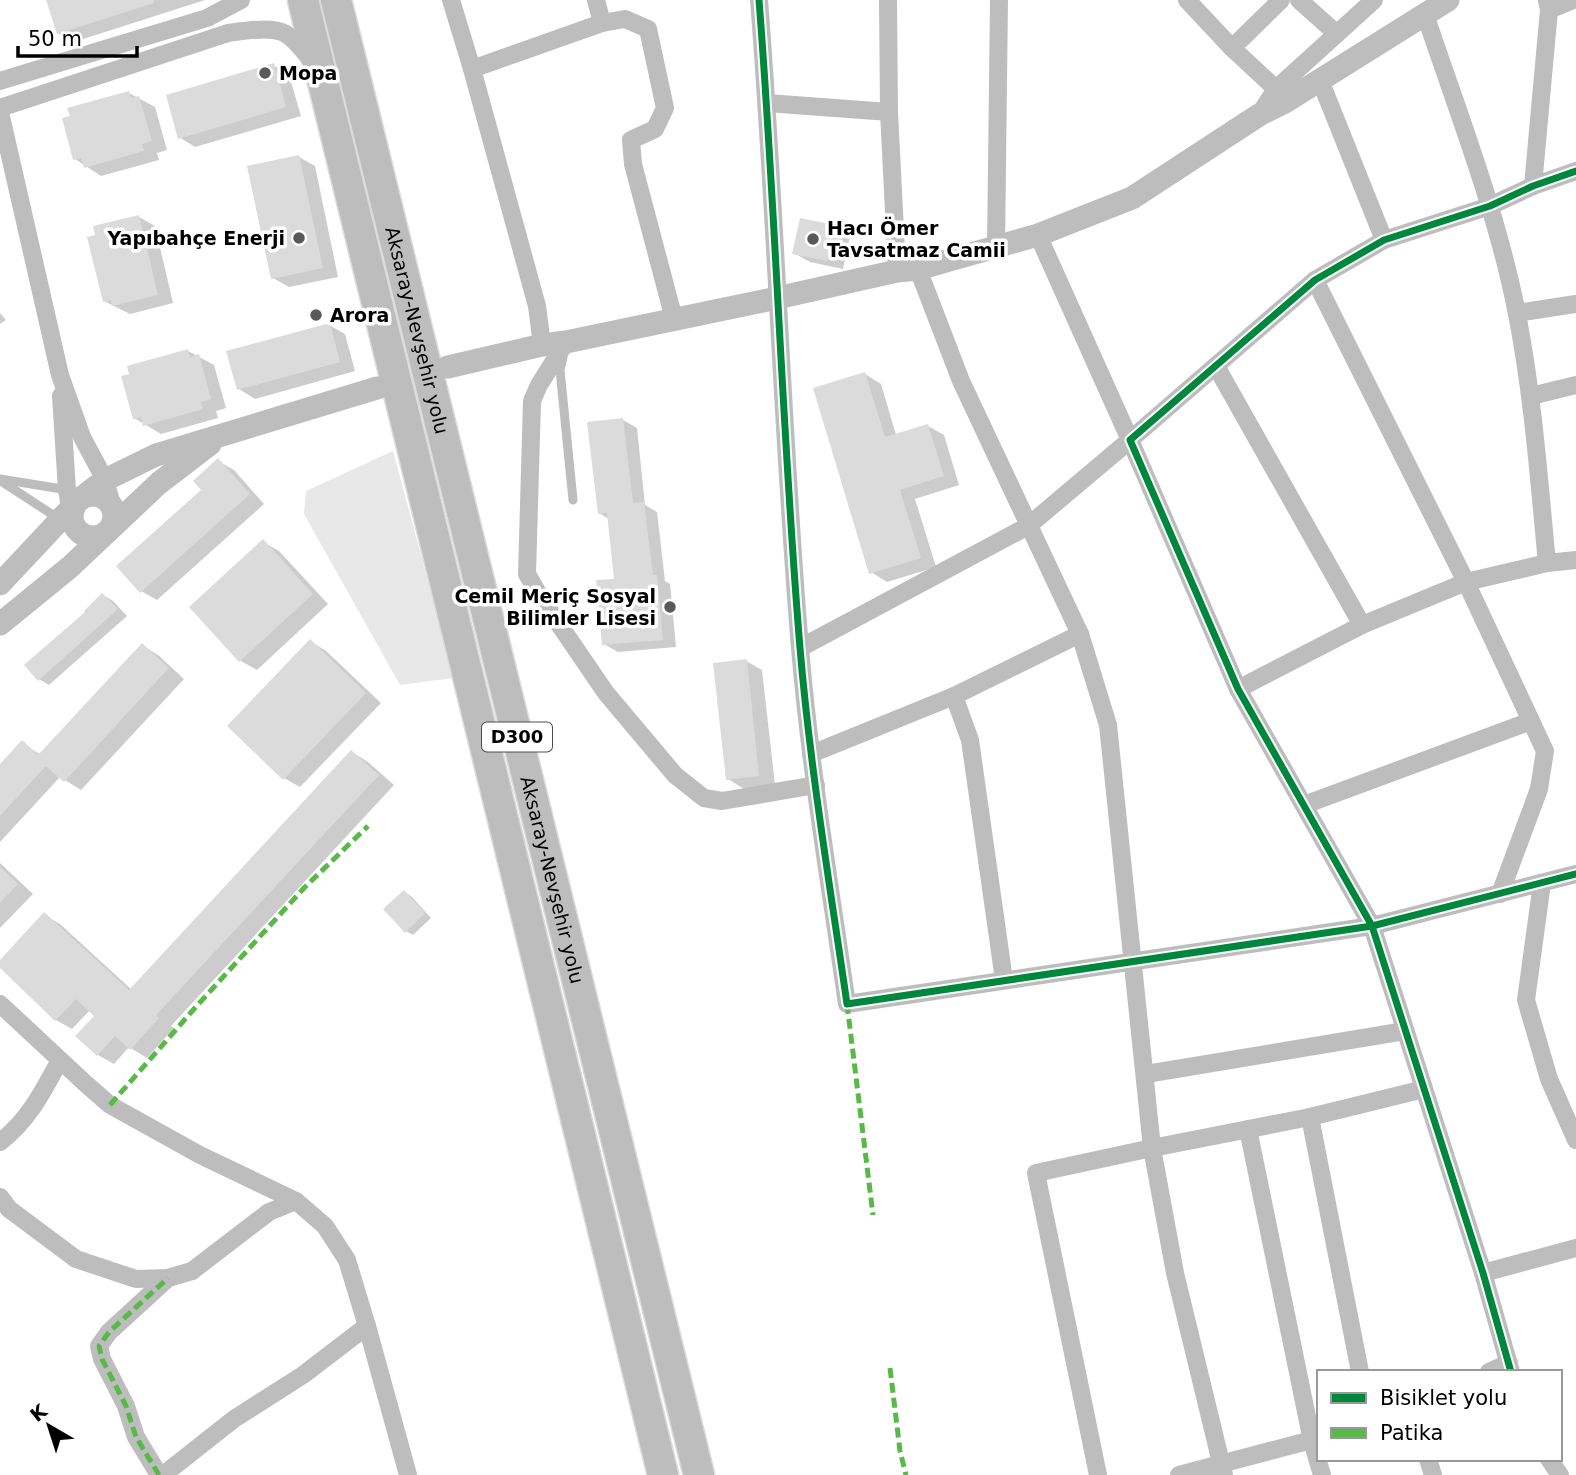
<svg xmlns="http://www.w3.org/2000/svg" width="1576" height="1475" viewBox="0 0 1576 1475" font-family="'DejaVu Sans',sans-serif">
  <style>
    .green { fill: #e8e8e8 }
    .shadow { fill: #0003 }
    .building { fill: #dbdbdb }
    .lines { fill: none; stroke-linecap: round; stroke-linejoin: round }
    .trunk-casing { stroke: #dbdbdb; stroke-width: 33 }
    .service { stroke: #bdbdbd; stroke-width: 9 }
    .minor { stroke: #bdbdbd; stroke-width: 18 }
    .tertiary { stroke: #bdbdbd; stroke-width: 23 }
    .trunk { stroke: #bdbdbd; stroke-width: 30 }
    .quiet { stroke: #58b947; stroke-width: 5; stroke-dasharray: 10 5; stroke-linecap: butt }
    .cycleway-casing { stroke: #fff; stroke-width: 11 }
    .cycleway { stroke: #00873e; stroke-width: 7 }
    .poi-dot { fill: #595959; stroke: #fff; stroke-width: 2.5 }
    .labels { text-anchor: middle; stroke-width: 7; stroke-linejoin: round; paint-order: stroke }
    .shield { fill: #fff; stroke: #4c4c4c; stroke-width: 2 }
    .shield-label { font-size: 18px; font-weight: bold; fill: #000 }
    .poi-label { font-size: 19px; font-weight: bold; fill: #000; stroke: #fff; text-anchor: start }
    .street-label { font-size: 19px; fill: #000; stroke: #fff }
  </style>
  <rect width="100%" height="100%" fill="#fff"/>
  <!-- green -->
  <polygon class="green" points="393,451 454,678 400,685 304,514 306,491"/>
  <!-- shadow -->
  <g class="shadow">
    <polygon points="48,0 205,0 74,42 58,33"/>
    <polygon points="273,65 289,75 301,116 195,147 179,137"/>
    <polygon points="129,93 155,107 167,150 157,153 159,160 101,176 75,159"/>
    <polygon points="299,157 315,166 338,277 289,287 273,278"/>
    <polygon points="139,217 155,226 173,303 130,314 104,301"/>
    <polygon points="834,227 850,236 843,269 810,262 794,253"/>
    <polygon points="0,313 6,320 0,324"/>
    <polygon points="329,325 345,334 355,371 255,399 239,389"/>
    <polygon points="188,351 214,365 226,408 216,411 218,418 161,434 134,418"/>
    <polygon points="865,374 881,384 896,435 928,426 944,435 959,485 915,499 936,567 887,582 871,572"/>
    <polygon points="623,420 637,428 645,505 657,512 665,581 670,584 676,647 618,652 604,644 616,580 609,519 599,513"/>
    <polygon points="218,461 234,470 264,504 157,600 141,591 204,490"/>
    <polygon points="263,542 279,551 328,604 257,670 241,661 192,608"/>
    <polygon points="103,595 113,601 127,616 49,685 39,679 87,612"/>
    <polygon points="310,641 326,651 381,703 300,787 284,778"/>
    <polygon points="142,645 158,655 184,679 81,790 60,777 0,842 0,767 22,743 41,755"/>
    <polygon points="746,661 762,670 775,785 744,789 728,779"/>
    <polygon points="352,752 368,762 394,785 171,1026 174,1028 147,1058 129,1047 114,1064 98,1055 97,1016 90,1010 72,1029 56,1020 0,965 0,962 44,915 60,924 132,990"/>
    <polygon points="0,863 33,894 0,928"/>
    <polygon points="404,892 411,896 431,918 413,935 406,931"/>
  </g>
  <!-- building -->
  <g class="building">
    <polygon points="46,0 154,0 154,3 57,34"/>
    <polygon points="274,63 286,107 178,139 166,95"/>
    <polygon points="129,91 131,98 139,96 152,141 142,144 144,151 84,168 81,158 73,160 62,118 70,116 67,108"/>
    <polygon points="299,155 323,268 271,279 247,166"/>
    <polygon points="139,215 158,295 112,306 111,300 103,302 87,237 95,235 93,226"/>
    <polygon points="800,218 835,225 827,261 792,254"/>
    <polygon points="330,323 340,362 237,390 226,351"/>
    <polygon points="188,349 190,357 199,354 211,399 201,402 203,409 143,426 141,417 133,419 121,376 129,374 127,366"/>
    <polygon points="865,372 885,437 928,424 944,476 900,490 921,558 869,574 813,388"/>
    <polygon points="623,418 633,503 644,502 653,575 657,575 663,640 602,645 596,580 614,579 607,513 598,514 587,422"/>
    <polygon points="218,458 250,494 140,593 116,566 201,490 193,481"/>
    <polygon points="263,539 313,594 239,662 189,607"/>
    <polygon points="102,593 118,609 38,681 24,665 85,612 84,611"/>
    <polygon points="310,639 366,693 283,780 227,726"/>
    <polygon points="142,643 169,668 64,782 46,766 0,816 0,764 22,740 38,755"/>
    <polygon points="747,659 759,776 726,780 713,663"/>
    <polygon points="351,750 379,775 156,1015 159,1018 130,1050 115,1036 97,1056 75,1036 94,1016 76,999 55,1021 0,968 0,960 44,912 129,990"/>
    <polygon points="0,867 18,884 0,903"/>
    <polygon points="404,890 425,913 405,933 383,909"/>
  </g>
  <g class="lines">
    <defs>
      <g id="trunk">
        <polyline points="303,0 663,1475"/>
        <path id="s1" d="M336,0L699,1475"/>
      </g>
    </defs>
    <!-- trunk casing -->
    <use href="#trunk" class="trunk-casing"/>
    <!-- service -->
    <g class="service">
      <polyline points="563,357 560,370 573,500"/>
      <polyline points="0,479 68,490"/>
      <polyline points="1,481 79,532"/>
    </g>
    <!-- minor -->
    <g class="minor">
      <polyline points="451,0 472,69 537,306 542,345"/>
      <polyline points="596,0 602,23"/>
      <path d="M759,0C776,216 782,432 800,648C810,767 830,886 847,1004L1372,926L1576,874"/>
      <polyline points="888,0 889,112 897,271"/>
      <polyline points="1187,0 1232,48 1276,89"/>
      <polyline points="1299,0 1337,34"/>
      <polyline points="1549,10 1573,0"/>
      <path d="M1425,14C1458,113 1497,211 1517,314C1533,396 1539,480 1547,563"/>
      <polyline points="1232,48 1281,0"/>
      <polyline points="472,69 602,23 625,19 648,29 665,108 655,129 631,140 633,164 674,319"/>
      <polyline points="1320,80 1384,240"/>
      <polyline points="0,81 207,18 241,0"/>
      <polyline points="767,103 889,112"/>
      <path d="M0,108L228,33C244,31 271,26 286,34C297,41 306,54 314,64"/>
      <polyline points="0,112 60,375 82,437 105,480 112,505"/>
      <polyline points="1259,115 1276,89 1374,0"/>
      <polyline points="1533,186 1549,10 1547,0"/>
      <polyline points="996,247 999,0"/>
      <polyline points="918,269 961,381 1080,634 1108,725 1152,1148 1175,1273 1224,1475"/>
      <polyline points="1315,280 1466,582 1545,751 1539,789 1500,894"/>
      <polyline points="1517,313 1576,304"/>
      <polyline points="566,342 539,385 532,401 527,574 539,595 606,693 675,775 704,798 722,801 816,785"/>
      <polyline points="1216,366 1362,625"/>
      <polyline points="61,396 67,490 72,518"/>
      <polyline points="1531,396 1576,385"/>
      <polyline points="800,648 1028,526 1130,440 1038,235"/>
      <polyline points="1238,689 1362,625 1466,582 1547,563 1576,560"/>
      <polyline points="954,696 970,740 1004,980"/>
      <polyline points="811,754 954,696 1080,634"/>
      <polyline points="1304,805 1531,721"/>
      <polyline points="1542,883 1526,1000 1549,1079 1576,1140"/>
      <polyline points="0,1004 86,1084 110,1105 200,1155 296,1201 325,1226 347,1260 367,1326 408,1475"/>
      <polyline points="1146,1074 1405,1031"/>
      <polyline points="1310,1117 1360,1372"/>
      <polyline points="1248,1129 1312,1441 1322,1475"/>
      <path d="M0,1142C29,1120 43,1091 60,1060"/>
      <polyline points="0,1197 9,1209 76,1259 136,1279 168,1278 192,1271 269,1212 296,1201"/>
      <polyline points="1483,1273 1576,1248"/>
      <polyline points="1489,1372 1509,1363"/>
      <polyline points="1511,1372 1483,1273 1372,926 1238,689 1130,440 1315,280 1384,240 1490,206 1533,186 1576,171"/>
      <polyline points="1428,1459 1433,1475"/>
      <polyline points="1549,1459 1560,1475"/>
      <polyline points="159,1475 136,1437 126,1406 102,1359 99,1346 109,1332 168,1278"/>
      <polyline points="163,1475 234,1419 303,1375 367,1326"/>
      <polyline points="1098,1475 1036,1173 1152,1148 1310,1117 1424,1089"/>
      <polyline points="1179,1475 1319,1438"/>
    </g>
    <!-- tertiary -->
    <g class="tertiary">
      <polyline points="448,367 542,345 566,342 777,298 897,271 918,269 1038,235 1132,198 1259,115 1285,102 1448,0"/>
      <circle cx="93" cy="516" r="21"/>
      <polyline points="80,499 105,480 156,455 377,388"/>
      <polyline points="0,584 75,504"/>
      <polyline points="0,624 70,567 159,483 210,444"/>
    </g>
    <!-- trunk -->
    <use href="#trunk" class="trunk"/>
    <!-- quiet -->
    <g class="quiet">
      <polyline points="847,1004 873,1215"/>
      <polyline points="110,1105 194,1009 304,888 368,826"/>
      <polyline points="890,1368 900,1451 906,1475"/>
      <polyline points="159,1475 136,1437 126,1406 102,1359 99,1346 109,1332 168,1278"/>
    </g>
    <defs>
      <g id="cycleway">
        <path d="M759,0C776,216 782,432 800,648C810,767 830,886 847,1004L1372,926L1576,874"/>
        <polyline points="1511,1372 1483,1273 1372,926 1238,689 1130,440 1315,280 1384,240 1490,206 1533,186 1576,171"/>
      </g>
    </defs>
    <!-- cycleway casing -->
    <use href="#cycleway" class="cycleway-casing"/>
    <!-- cycleway -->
    <use href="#cycleway" class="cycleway"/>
  </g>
  <!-- markers -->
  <g class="poi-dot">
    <circle cx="265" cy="73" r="7"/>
    <circle cx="299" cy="238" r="7"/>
    <circle cx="813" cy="239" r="7"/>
    <circle cx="316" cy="315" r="7"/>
    <circle cx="670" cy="607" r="7"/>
  </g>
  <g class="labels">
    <!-- shield labels -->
    <rect class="shield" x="482" y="722.5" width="70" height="29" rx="5"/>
    <g class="shield-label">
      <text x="517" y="743">D300</text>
    </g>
    <!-- poi labels -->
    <g class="poi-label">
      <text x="279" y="80">Mopa</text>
      <text x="827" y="235">Hacı Ömer<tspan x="827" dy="22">Tavsatmaz Camii</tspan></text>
      <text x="285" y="245" text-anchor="end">Yapıbahçe Enerji</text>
      <text x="330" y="322">Arora</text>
      <text x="656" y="603" text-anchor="end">Cemil Meriç Sosyal<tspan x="656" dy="22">Bilimler Lisesi</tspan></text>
    </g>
    <!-- street labels -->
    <g class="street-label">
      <text dy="7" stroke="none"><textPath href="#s1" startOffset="340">Aksaray-Nevşehir yolu</textPath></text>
      <text dy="7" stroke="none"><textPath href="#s1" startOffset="906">Aksaray-Nevşehir yolu</textPath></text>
    </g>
  </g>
  <!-- legend -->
  <rect x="1317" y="1370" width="245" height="91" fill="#ffffff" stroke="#999999" stroke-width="2"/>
  <rect x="1331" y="1393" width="35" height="10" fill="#00873e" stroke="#999999" stroke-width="2"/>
  <text x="1380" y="1405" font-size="21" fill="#000000">Bisiklet yolu</text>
  <rect x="1331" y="1428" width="35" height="10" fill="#58b947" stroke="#999999" stroke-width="2"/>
  <text x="1380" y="1440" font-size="21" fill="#000000">Patika</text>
  <!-- north arrow -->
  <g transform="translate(49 1426) rotate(321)" stroke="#ffffff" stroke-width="5" paint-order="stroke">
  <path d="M0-5L12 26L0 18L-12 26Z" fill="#000000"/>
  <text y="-10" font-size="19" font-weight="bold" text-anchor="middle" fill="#000000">K</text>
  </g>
  <!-- scale -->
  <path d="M18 46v10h119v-10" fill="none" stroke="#000000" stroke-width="3.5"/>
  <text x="28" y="46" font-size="21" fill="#000000" stroke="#ffffff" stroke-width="5" paint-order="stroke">50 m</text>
</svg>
